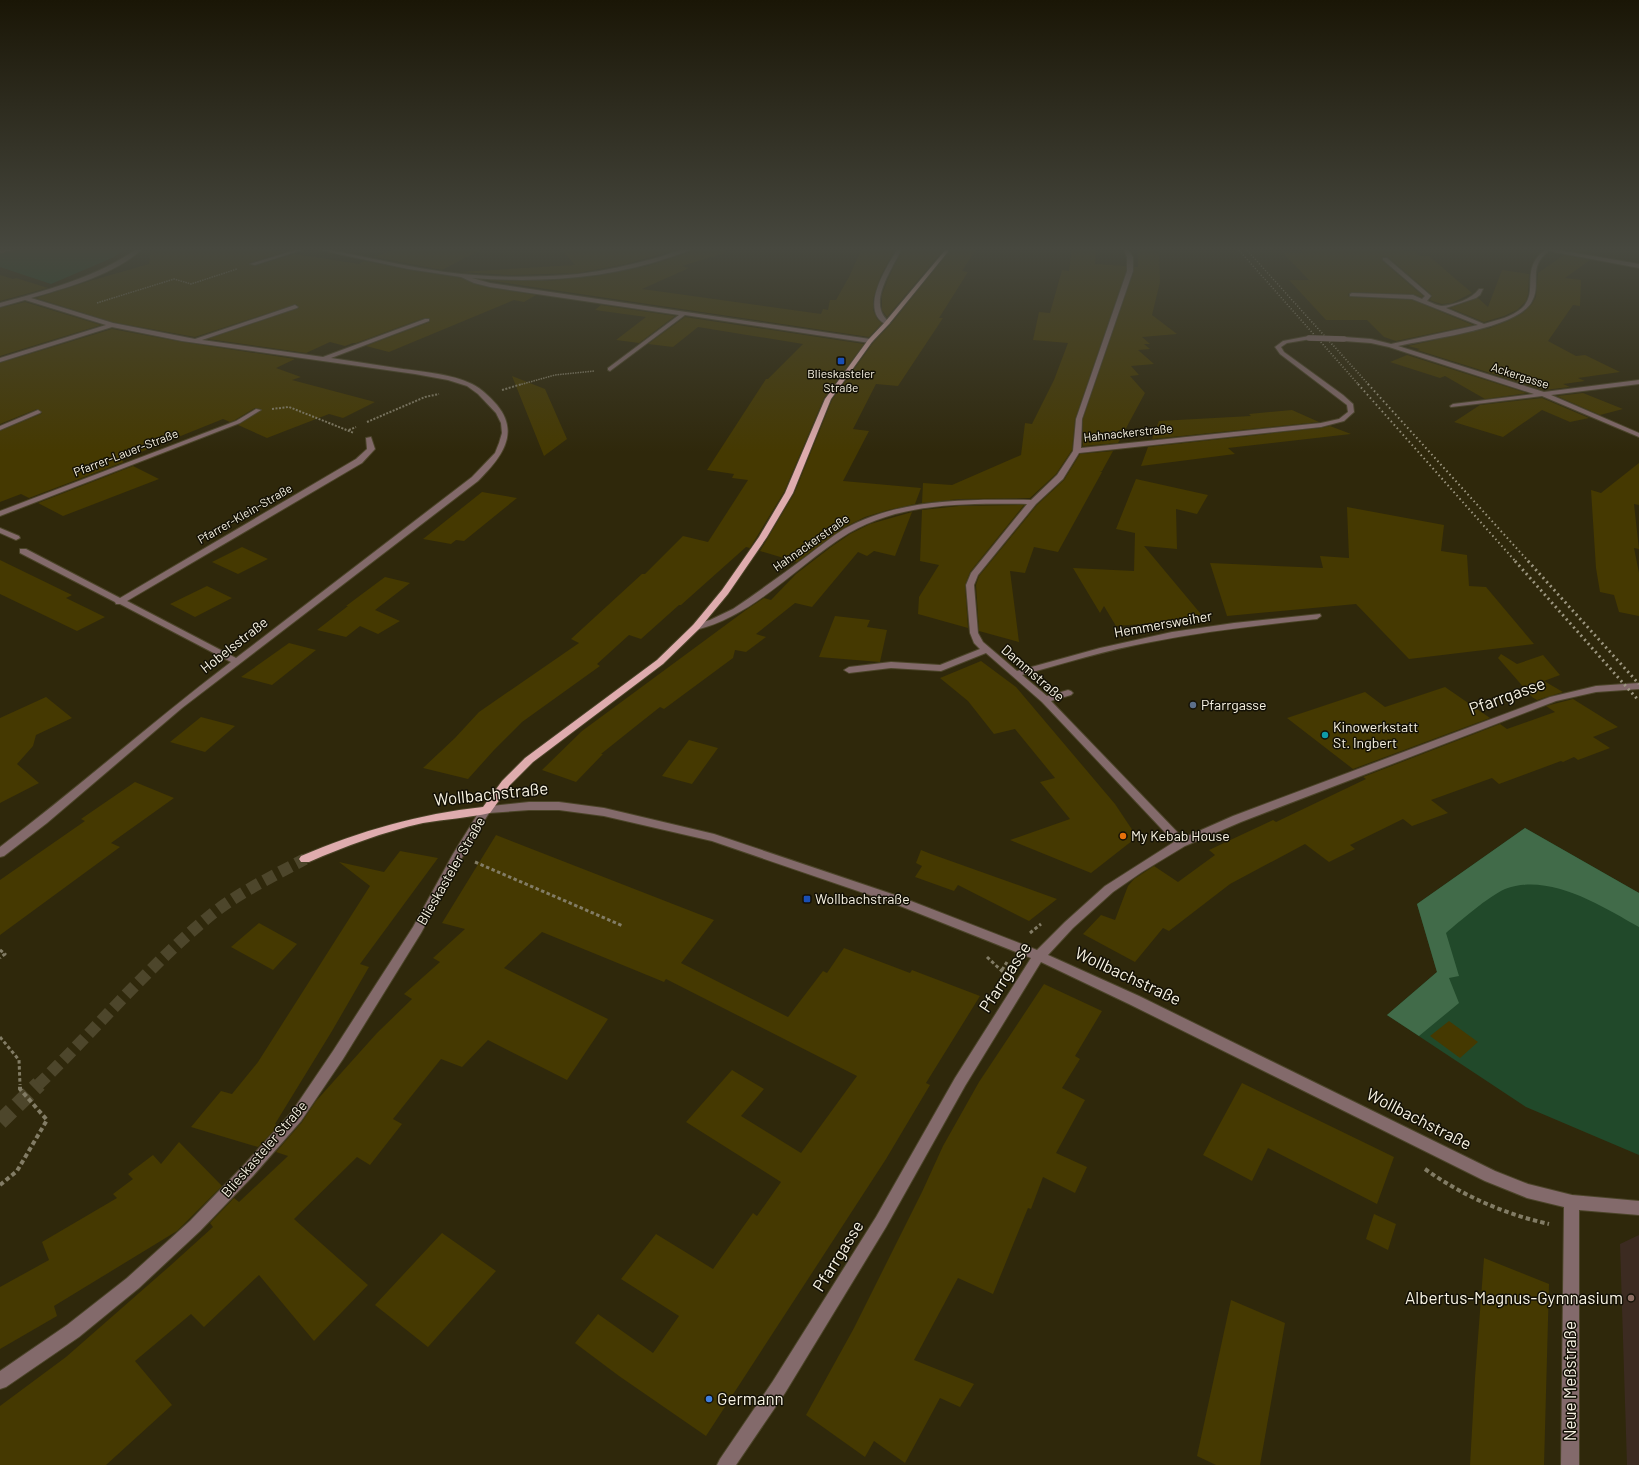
<svg xmlns="http://www.w3.org/2000/svg" width="1639" height="1465" viewBox="0 0 1639 1465" font-family="Barlow,sans-serif">
  <style>
    .education { fill: #3c2b21 }
    .green { fill: #21492a }
    .forest { fill: #416b49 }
    .building { fill: #453901 }
    .lines { fill: none; stroke-linecap: round; stroke-linejoin: round }
    .major-tunnel-far1 { stroke: #4d462b; stroke-width: 12; stroke-dasharray: 12 6; stroke-linecap: butt }
    .major-tunnel { stroke: #4d462b; stroke-width: 16; stroke-dasharray: 16 8; stroke-linecap: butt }
    .minor-casing { stroke: #4b4429; stroke-width: 2 }
    .major-casing { stroke: #4b4429; stroke-width: 2 }
    .path-far3 { stroke: #827c65; stroke-width: 1.5; stroke-dasharray: 1.5 1; stroke-linecap: butt }
    .path-far2 { stroke: #827c65; stroke-width: 2; stroke-dasharray: 2 1.5; stroke-linecap: butt }
    .path-far1 { stroke: #827c65; stroke-width: 3; stroke-dasharray: 3.5 2.5; stroke-linecap: butt }
    .path { stroke: #827c65; stroke-width: 4; stroke-dasharray: 4.5 3; stroke-linecap: butt }
    .minor { fill: #836a6b; fill-rule: evenodd }
    .major { fill: #dfacae; fill-rule: evenodd }
    .rail-far2 { stroke: #9d9781; stroke-width: 1.5; stroke-dasharray: 1 2; stroke-linecap: butt }
    .rail-far1 { stroke: #9d9781; stroke-width: 2; stroke-dasharray: 1.5 3; stroke-linecap: butt }
    .rail { stroke: #9d9781; stroke-width: 3; stroke-dasharray: 2 3.5; stroke-linecap: butt }
    .minor-bridge-casing { stroke: #4b4429; stroke-width: 6; stroke-linecap: butt }
    .minor-bridge { stroke: #836a6b; stroke-width: 5.5 }
    .transit-dot { fill: #1a4fb4; stroke: #141106; stroke-width: 1.5 }
    .service-dot { fill: #5c6f8a; stroke: #141106; stroke-width: 1.5 }
    .culture-dot { fill: #0f9aa8; stroke: #141106; stroke-width: 1.5 }
    .food-dot { fill: #e8710a; stroke: #141106; stroke-width: 1.5 }
    .education-dot { fill: #8d6e63; stroke: #141106; stroke-width: 1.5 }
    .shop-dot { fill: #3f7fe0; stroke: #141106; stroke-width: 1.5 }
    .labels { text-anchor: middle; stroke-width: 3; stroke-linejoin: round; paint-order: stroke }
    .far-poi-label { font-size: 12px; fill: #f8f3e3; stroke: #141106 }
    .far-street-label { font-size: 12px; fill: #f8f3e3; stroke: #141106 }
    .street-label { font-size: 14px; fill: #f8f3e3; stroke: #141106 }
    .poi-label { font-size: 14px; fill: #f8f3e3; stroke: #141106; text-anchor: start }
    .near-street-label { font-size: 17px; fill: #f8f3e3; stroke: #141106 }
    .near-poi-label { font-size: 17px; fill: #f8f3e3; stroke: #141106; text-anchor: end }
  </style>
  <rect width="100%" height="100%" fill="#2f280b"/>
  <!-- education -->
  <polygon class="education" points="1639,1235 1639,1465 1627,1465 1620,1244"/>
  <!-- green -->
  <g class="green">
    <polygon points="0,248 127,248 112,258 51,284 0,267"/>
    <polygon points="1525,828 1639,893 1639,1155 1526,1107 1387,1015 1437,972 1417,904"/>
  </g>
  <!-- forest -->
  <path class="forest" d="M1525,828L1639,893V927C1602,906 1549,872 1505,889C1489,896 1460,921 1446,933L1459,976L1449,978L1459,1003L1419,1036L1387,1015L1437,972L1417,904Z"/>
  <!-- building -->
  <g class="building">
    <polygon points="151,248 255,248 284,252 249,263 250,265 255,266 295,254 359,264 364,261 408,270 461,278 474,284 490,288 536,295 524,302 514,300 389,352 366,346 430,322 430,318 424,318 356,343 353,343 345,346 330,342 306,353 208,339 297,309 299,307 296,304 195,337 113,322 36,298 93,280 149,264"/>
    <polygon points="398,248 484,248 442,270 374,257"/>
    <polygon points="560,248 684,248 626,264 578,273 512,275 458,272 575,265"/>
    <polygon points="694,248 724,248 725,253 682,266 689,268 642,289 821,314 823,309 828,310 830,300 836,300 849,277 862,248 896,248 881,275 873,299 873,310 877,319 882,323 869,337 486,280 547,281 598,276 648,266 687,253"/>
    <polygon points="903,248 945,248 887,317 882,310 882,295 888,279"/>
    <polygon points="952,248 977,248 962,271 968,272 939,318 943,318 898,386 876,384 853,429 869,431 843,481 921,488 915,504 888,510 865,517 843,528 797,562 760,551 794,494 832,400 873,343 891,324"/>
    <polygon points="1072,248 1096,248 1095,264 1126,266 1126,271 1075,419 1072,450 1056,474 1030,498 959,499 922,503 923,483 952,485 1021,455 1025,423 1032,424 1054,380 1068,343 1033,340 1039,312 1050,313 1062,270 1069,271"/>
    <polygon points="1138,248 1159,248 1160,282 1152,315 1177,334 1142,337 1150,344 1144,344 1150,349 1138,350 1154,364 1131,366 1139,375 1130,376 1145,393 1118,443 1083,446 1083,419 1134,271 1134,267 1138,267"/>
    <polygon points="1298,248 1400,248 1403,251 1414,251 1420,256 1429,256 1472,293 1452,303 1442,304 1435,302 1430,300 1432,296 1431,294 1388,257 1383,256 1382,261 1423,296 1422,297 1413,294 1352,292 1348,294 1349,297 1412,300 1473,325 1396,341 1384,337 1367,320 1326,320 1289,280 1309,280 1283,253 1304,253"/>
    <polygon points="1575,248 1586,248 1590,254 1571,251"/>
    <polygon points="1564,255 1590,260 1565,278 1581,280 1580,306 1573,305 1548,341 1576,356 1585,355 1620,372 1578,378 1585,381 1563,384 1570,387 1544,390 1417,350 1420,349 1408,346 1490,328 1508,321 1523,313 1532,304 1536,297 1538,273"/>
    <polygon points="1502,270 1529,274 1528,294 1526,301 1517,310 1504,316 1484,322 1450,308 1478,298 1488,307"/>
    <polygon points="0,275 13,279 16,278 48,288 0,301"/>
    <polygon points="25,302 101,325 0,356 0,308"/>
    <polygon points="601,305 675,316 639,343 616,340 646,317 595,310"/>
    <polygon points="685,317 864,344 824,398 784,492 750,548 746,547 681,605 679,605 641,639 629,635 597,664 600,666 522,722 494,750 468,779 423,768 455,738 479,712 579,643 571,639 642,574 645,574 683,536 708,542 748,480 732,478 734,474 707,470 766,379 768,379 803,344 698,327 673,347 648,344"/>
    <polygon points="112,329 182,342 295,359 276,368 301,377 292,380 375,402 343,418 329,414 267,438 238,425 262,410 261,409 255,408 235,420 230,422 223,419 121,460 124,462 29,498 21,494 0,502 0,431 41,414 42,412 37,409 0,424 0,363"/>
    <polygon points="1407,355 1527,393 1485,399 1445,376 1440,378 1390,362"/>
    <polygon points="512,376 545,389 567,439 544,456"/>
    <polygon points="1583,393 1623,409 1600,415 1557,396"/>
    <polygon points="1542,398 1589,418 1570,422 1542,410 1503,437 1454,422 1480,405"/>
    <polygon points="1292,410 1319,422 1152,439 1159,421 1251,416 1249,414"/>
    <polygon points="1330,426 1351,434 1228,448 1235,454 1141,466 1148,447 1321,428"/>
    <polygon points="1113,451 1102,471 1100,471 1102,472 1058,552 1034,547 1025,573 1010,571 1019,642 979,631 976,585 979,576 1037,505 1064,480 1080,454"/>
    <polygon points="1639,463 1639,505 1634,504 1639,549 1634,548 1639,573 1639,616 1619,612 1614,595 1600,592 1596,568 1591,490 1601,493"/>
    <polygon points="133,466 159,479 63,516 38,503"/>
    <polygon points="1136,479 1208,495 1197,514 1176,509 1177,549 1144,546 1205,619 1116,626 1104,606 1100,613 1073,568 1134,571 1135,533 1116,529"/>
    <polygon points="482,492 517,498 464,541 456,540 451,544 423,539"/>
    <polygon points="1024,505 970,572 965,585 968,628 918,614 919,597 939,565 920,561 922,510 959,506"/>
    <polygon points="1347,507 1444,525 1441,551 1467,555 1469,586 1486,587 1534,644 1409,659 1356,604 1227,616 1210,563 1323,568 1320,556 1349,558"/>
    <polygon points="912,512 895,556 874,551 867,556 858,552 812,607 795,603 756,634 766,637 746,652 735,650 733,658 664,709 660,707 636,726 601,754 603,754 576,782 542,770 582,731 746,610 764,598 771,600 796,574 831,547 850,534 870,524"/>
    <polygon points="242,547 268,559 238,574 212,562"/>
    <polygon points="0,560 72,595 66,598 105,617 77,631 0,594"/>
    <polygon points="385,577 410,583 375,610 400,621 378,634 360,626 346,637 317,630 348,606 346,606"/>
    <polygon points="207,586 232,598 195,617 170,604"/>
    <polygon points="835,616 870,620 867,627 887,630 880,662 819,657"/>
    <polygon points="289,643 316,650 272,685 241,677"/>
    <polygon points="1501,654 1517,664 1543,655 1560,675 1544,681 1563,692 1537,700 1532,697 1498,658"/>
    <polygon points="981,661 1016,687 1115,804 1137,837 1091,873 1010,840 1070,819 1040,782 1055,778 1015,729 994,734 968,701 940,678"/>
    <polygon points="1445,687 1490,718 1353,769 1287,718 1365,692 1385,707"/>
    <polygon points="46,697 72,718 36,735 33,746 17,764 39,783 0,803 0,718"/>
    <polygon points="1573,699 1618,727 1593,737 1610,748 1578,760 1574,757 1563,762 1561,761 1499,784 1492,778 1431,800 1448,813 1412,826 1403,819 1350,845 1355,849 1329,862 1305,844 1230,884 1169,931 1163,928 1135,962 1083,934 1101,915 1115,920 1128,886 1134,879 1154,866 1178,882 1215,855 1209,850 1273,820 1276,822 1366,779 1363,777 1500,724 1507,729 1555,712 1546,706"/>
    <polygon points="201,717 235,726 205,752 170,742"/>
    <polygon points="689,740 718,748 692,784 662,776"/>
    <polygon points="135,782 174,798 111,843 120,847 0,935 0,880 85,821 81,819"/>
    <polygon points="496,835 714,920 681,963 788,1017 823,971 827,973 844,948 910,973 912,970 980,996 926,1083 930,1085 886,1159 706,1436 619,1376 575,1343 598,1314 653,1353 679,1316 621,1279 656,1234 713,1269 753,1213 757,1216 781,1182 686,1122 732,1070 764,1089 741,1116 801,1153 857,1076 666,979 664,982 542,932 504,968 608,1019 567,1080 488,1040 462,1067 441,1059 393,1119 402,1124 370,1165 357,1157 294,1219 368,1285 314,1341 259,1275 204,1327 191,1314 135,1361 172,1405 106,1465 0,1465 0,1406 66,1357 171,1265 213,1227 210,1223 234,1198 239,1202 288,1156 276,1152 302,1122 316,1101 377,1033 412,999 404,994 440,962 433,958 465,929 442,923"/>
    <polygon points="921,850 931,854 1057,899 1029,921 958,885 954,891 915,877 922,866 916,863"/>
    <polygon points="400,851 438,858 360,964 369,967 332,1031 275,1124 278,1126 258,1147 191,1127 221,1091 232,1094 258,1062 370,886 339,862 384,872"/>
    <polygon points="259,923 297,944 273,970 231,947"/>
    <polygon points="1044,984 1102,1011 1075,1056 1080,1059 1062,1088 1085,1100 1056,1153 1087,1167 1075,1193 1043,1177 1031,1209 1028,1208 993,1294 958,1278 914,1360 974,1384 960,1407 940,1398 905,1463 874,1441 865,1457 806,1415 854,1328 922,1192 943,1146 979,1082"/>
    <polygon points="1449,1021 1478,1042 1460,1058 1430,1036"/>
    <polygon points="1242,1083 1394,1157 1377,1204 1268,1148 1252,1181 1203,1155"/>
    <polygon points="179,1142 222,1186 177,1231 54,1306 57,1316 0,1349 0,1287 49,1260 42,1242 117,1198 113,1194 133,1179 128,1174 153,1155 161,1164"/>
    <polygon points="1374,1214 1396,1224 1388,1250 1366,1239"/>
    <polygon points="442,1233 496,1271 428,1347 375,1305"/>
    <polygon points="1484,1258 1549,1284 1544,1465 1470,1465 1475,1378"/>
    <polygon points="1231,1300 1285,1323 1260,1465 1216,1465 1197,1456"/>
  </g>
  <g class="lines">
    <!-- major-tunnel-far1 -->
    <path class="major-tunnel-far1" d="M38,1085C94,1031 146,969 206,919C234,895 273,876 305,859"/>
    <!-- major-tunnel -->
    <polyline class="major-tunnel" points="0,1122 39,1084"/>
    <defs>
      <g id="minor">
        <polygon points="15,248 22,248 0,253 0,251"/>
        <path d="M138,248H143C117,274 66,288 31,298L113,323L195,339L295,305L298,307L297,308L202,340L323,357L425,319H429V321L331,358C355,362 379,365 403,369C426,372 451,374 472,384C482,389 490,397 497,405C521,434 500,459 478,481L182,708L47,823L4,856L0,857V847C79,787 152,722 231,662L120,604H116L115,602L20,553V549H26L120,598L356,459L367,449L366,438L371,437L375,449L362,463L127,601L236,658L472,477L495,453L499,443L502,433L501,423L496,413L478,394L467,386L448,380L415,374L182,341L112,327L0,362V358L106,325L25,300L0,307V303C48,290 97,277 138,248Z"/>
        <polygon points="302,248 308,248 255,265 250,264"/>
        <path d="M313,248H320C362,256 403,266 445,272C489,278 534,278 578,274C604,271 630,265 656,258C668,255 680,248 693,248C689,252 678,254 671,257C608,279 538,283 472,278L490,283L870,339L873,341L870,343L685,315L610,371L608,370V368L679,315L490,287L474,283L461,277L408,269L315,249Z"/>
        <path d="M898,248H902C895,264 875,292 881,310C882,315 886,319 890,323L887,325C857,311 888,265 898,248Z"/>
        <path d="M1123,248H1127L1133,257V271L1082,419L1081,448L1321,423L1339,419L1348,412L1347,405L1280,354L1275,347L1283,341L1309,336L1311,337V339L1287,343L1281,347L1284,352L1343,395L1353,404L1354,412L1344,421L1321,427L1079,453L1063,479L1036,504L978,575L974,585L978,633L983,642L1017,671L1100,648L1172,632L1234,623L1320,614L1321,616L1317,619C1262,625 1206,631 1151,642C1107,650 1065,663 1022,675L1047,696L1068,690L1071,691L1073,693L1071,695L1051,701L1183,838L1233,816L1550,697L1596,686L1639,683V689L1596,692L1556,701L1241,822L1185,846L1142,872L1113,892L1073,928L1048,955L1139,996L1495,1171L1528,1184L1572,1195L1639,1201V1215L1579,1210V1465H1561L1564,1207L1527,1198L1485,1181L1129,1004L1041,962L965,1086L886,1227L785,1393L736,1465H717L720,1459L773,1381L876,1217L955,1078L1031,958L890,902L712,841L604,816L559,810H529L489,813L464,854L421,933L343,1059L301,1121L253,1176L200,1231L139,1288L79,1337L6,1387L0,1389V1371L67,1325L127,1278L190,1221L243,1166L291,1113L333,1051L413,927L453,854L482,807L529,802H559L604,808L714,834L898,896L1037,950L1065,922L1105,886L1174,842L1042,702L986,653L941,671L891,668L849,673L844,670L849,667L891,662L940,665L980,649L974,643L970,633L966,585L971,573L1027,504C969,503 902,502 849,533C798,564 756,615 696,630L692,627L693,625L710,620L733,609C758,592 783,574 807,556C819,547 831,537 844,529C900,498 969,499 1031,500L1057,475L1073,451L1076,419L1127,271V257Z"/>
        <path d="M1547,248L1639,264V268L1549,251C1526,268 1543,284 1531,303C1515,329 1429,339 1398,346L1544,392L1639,380V384L1551,395L1639,433V437L1542,396L1451,407L1450,406L1453,404L1534,394L1389,347L1371,343L1344,341L1341,339L1344,337L1371,339L1391,344L1478,325L1412,299L1350,296V294L1352,293L1413,295L1422,299L1425,296L1383,260V258H1387L1430,295L1431,296L1427,301C1431,302 1437,306 1442,306C1454,305 1472,299 1479,289H1483L1480,295L1476,298L1446,308L1484,324C1497,320 1512,317 1522,308C1540,291 1518,269 1547,248Z"/>
        <polygon points="256,409 261,410 240,423 0,516 0,511 236,421"/>
        <polygon points="38,410 41,412 40,413 0,430 0,426"/>
        <polygon points="0,528 19,536 20,538 16,540 0,533"/>
      </g>
      <path id="major" d="M947,248H951L889,324L872,342L831,399L793,493L767,537L728,594L699,629L663,664L533,762L510,785L490,813C468,818 445,819 423,823C383,832 346,846 309,862H301L299,859L301,856C360,831 419,814 483,807L502,781L525,758L657,660L693,625L722,590L759,537L785,493L825,399L868,340L885,322Z"/>
    </defs>
    <!-- minor casing -->
    <use href="#minor" class="minor-casing"/>
    <!-- major casing -->
    <use href="#major" class="major-casing"/>
    <!-- path-far3 -->
    <g class="path-far3">
      <polyline points="97,303 174,279 191,284 237,269"/>
      <polyline points="519,385 555,375 594,371"/>
    </g>
    <!-- path-far2 -->
    <g class="path-far2">
      <polyline points="502,390 522,384"/>
      <polyline points="272,409 289,407 354,433"/>
      <polyline points="367,422 425,397 439,394"/>
      <polyline points="349,430 356,427"/>
    </g>
    <!-- path-far1 -->
    <g class="path-far1">
      <polyline points="475,862 623,926"/>
      <polyline points="1030,933 1041,924"/>
      <polyline points="0,950 5,954 0,958"/>
      <polyline points="987,957 1005,974"/>
      <polyline points="1002,970 1007,962"/>
      <polyline points="0,1037 19,1060 20,1085"/>
    </g>
    <!-- path -->
    <g class="path">
      <path d="M1425,1169C1463,1196 1504,1214 1549,1224"/>
      <polyline points="0,1185 17,1171 47,1120 20,1089 20,1084"/>
    </g>
    <!-- minor -->
    <use href="#minor" class="minor"/>
    <!-- major -->
    <use href="#major" class="major"/>
    <!-- rail-far2 -->
    <g class="rail-far2">
      <polyline points="1237,248 1359,385"/>
      <polyline points="1245,248 1369,385"/>
    </g>
    <!-- rail-far1 -->
    <g class="rail-far1">
      <polyline points="1358,384 1516,562"/>
      <polyline points="1368,384 1529,562"/>
    </g>
    <!-- rail -->
    <g class="rail">
      <polyline points="1515,561 1639,701"/>
      <polyline points="1528,561 1639,684"/>
    </g>
    <defs>
      <polyline id="minor-bridge" points="1309,338 1344,339"/>
    </defs>
    <!-- minor-bridge casing -->
    <use href="#minor-bridge" class="minor-bridge-casing"/>
    <!-- minor-bridge -->
    <use href="#minor-bridge" class="minor-bridge"/>
  </g>
  <!-- sky -->
  <linearGradient id="sky" x2="0" y2="1"><stop stop-color="#1a1606"/><stop offset="0.55" stop-color="#47483f"/><stop offset="1" stop-color="#47483f" stop-opacity="0"/></linearGradient>
  <rect width="1639" height="453" fill="url(#sky)"/>
  <!-- markers -->
  <g class="transit-dot">
    <rect x="837" y="357" width="8" height="8" rx="2"/>
    <rect x="803" y="895" width="8" height="8" rx="2"/>
  </g>
  <circle class="service-dot" cx="1193" cy="705" r="4"/>
  <circle class="culture-dot" cx="1325" cy="735" r="4"/>
  <circle class="food-dot" cx="1123" cy="836" r="4"/>
  <circle class="education-dot" cx="1631" cy="1298" r="4"/>
  <circle class="shop-dot" cx="709" cy="1399" r="4"/>
  <g class="labels">
    <!-- far-poi labels -->
    <g class="far-poi-label">
      <text x="841" y="378">Blieskasteler<tspan x="841" dy="14">Straße</tspan></text>
    </g>
    <!-- far-street labels -->
    <g class="far-street-label">
      <text transform="translate(1520 376) rotate(18)" y="4">Ackergasse</text>
      <text transform="translate(1128 433) rotate(-6)" y="4">Hahnackerstraße</text>
      <text transform="translate(126 453) rotate(-21)" y="4">Pfarrer-Lauer-Straße</text>
      <text transform="translate(245 514) rotate(-30)" y="4">Pfarrer-Klein-Straße</text>
      <text transform="translate(811 543) rotate(-35)" y="4">Hahnackerstraße</text>
    </g>
    <!-- street labels -->
    <g class="street-label">
      <text transform="translate(1163 624) rotate(-10)" y="5">Hemmersweiher</text>
      <text transform="translate(234 645) rotate(-38)" y="5">Hobelsstraße</text>
      <text transform="translate(1033 673) rotate(41)" y="5">Dammstraße</text>
      <text transform="translate(451 871) rotate(-60)" y="5">Blieskasteler Straße</text>
      <text transform="translate(264 1149) rotate(-49)" y="5">Blieskasteler Straße</text>
    </g>
    <!-- poi labels -->
    <g class="poi-label">
      <text x="1201" y="710">Pfarrgasse</text>
      <text x="1333" y="732">Kinowerkstatt<tspan x="1333" dy="16">St. Ingbert</tspan></text>
      <text x="1131" y="841">My Kebab House</text>
      <text x="815" y="904">Wollbachstraße</text>
    </g>
    <!-- near-street labels -->
    <g class="near-street-label">
      <text transform="translate(1507 696) rotate(-20)" y="6">Pfarrgasse</text>
      <text transform="translate(491 794) rotate(-6)" y="6">Wollbachstraße</text>
      <text transform="translate(1128 976) rotate(25)" y="6">Wollbachstraße</text>
      <text transform="translate(1005 977) rotate(-57)" y="6">Pfarrgasse</text>
      <text transform="translate(1419 1119) rotate(27)" y="6">Wollbachstraße</text>
      <text transform="translate(838 1256) rotate(-58)" y="6">Pfarrgasse</text>
      <text transform="translate(1570 1381) rotate(-90)" y="6">Neue Meßstraße</text>
    </g>
    <!-- near-poi labels -->
    <g class="near-poi-label">
      <text x="1623" y="1304">Albertus-Magnus-Gymnasium</text>
      <text x="717" y="1405" text-anchor="start">Germann</text>
    </g>
  </g>
</svg>
